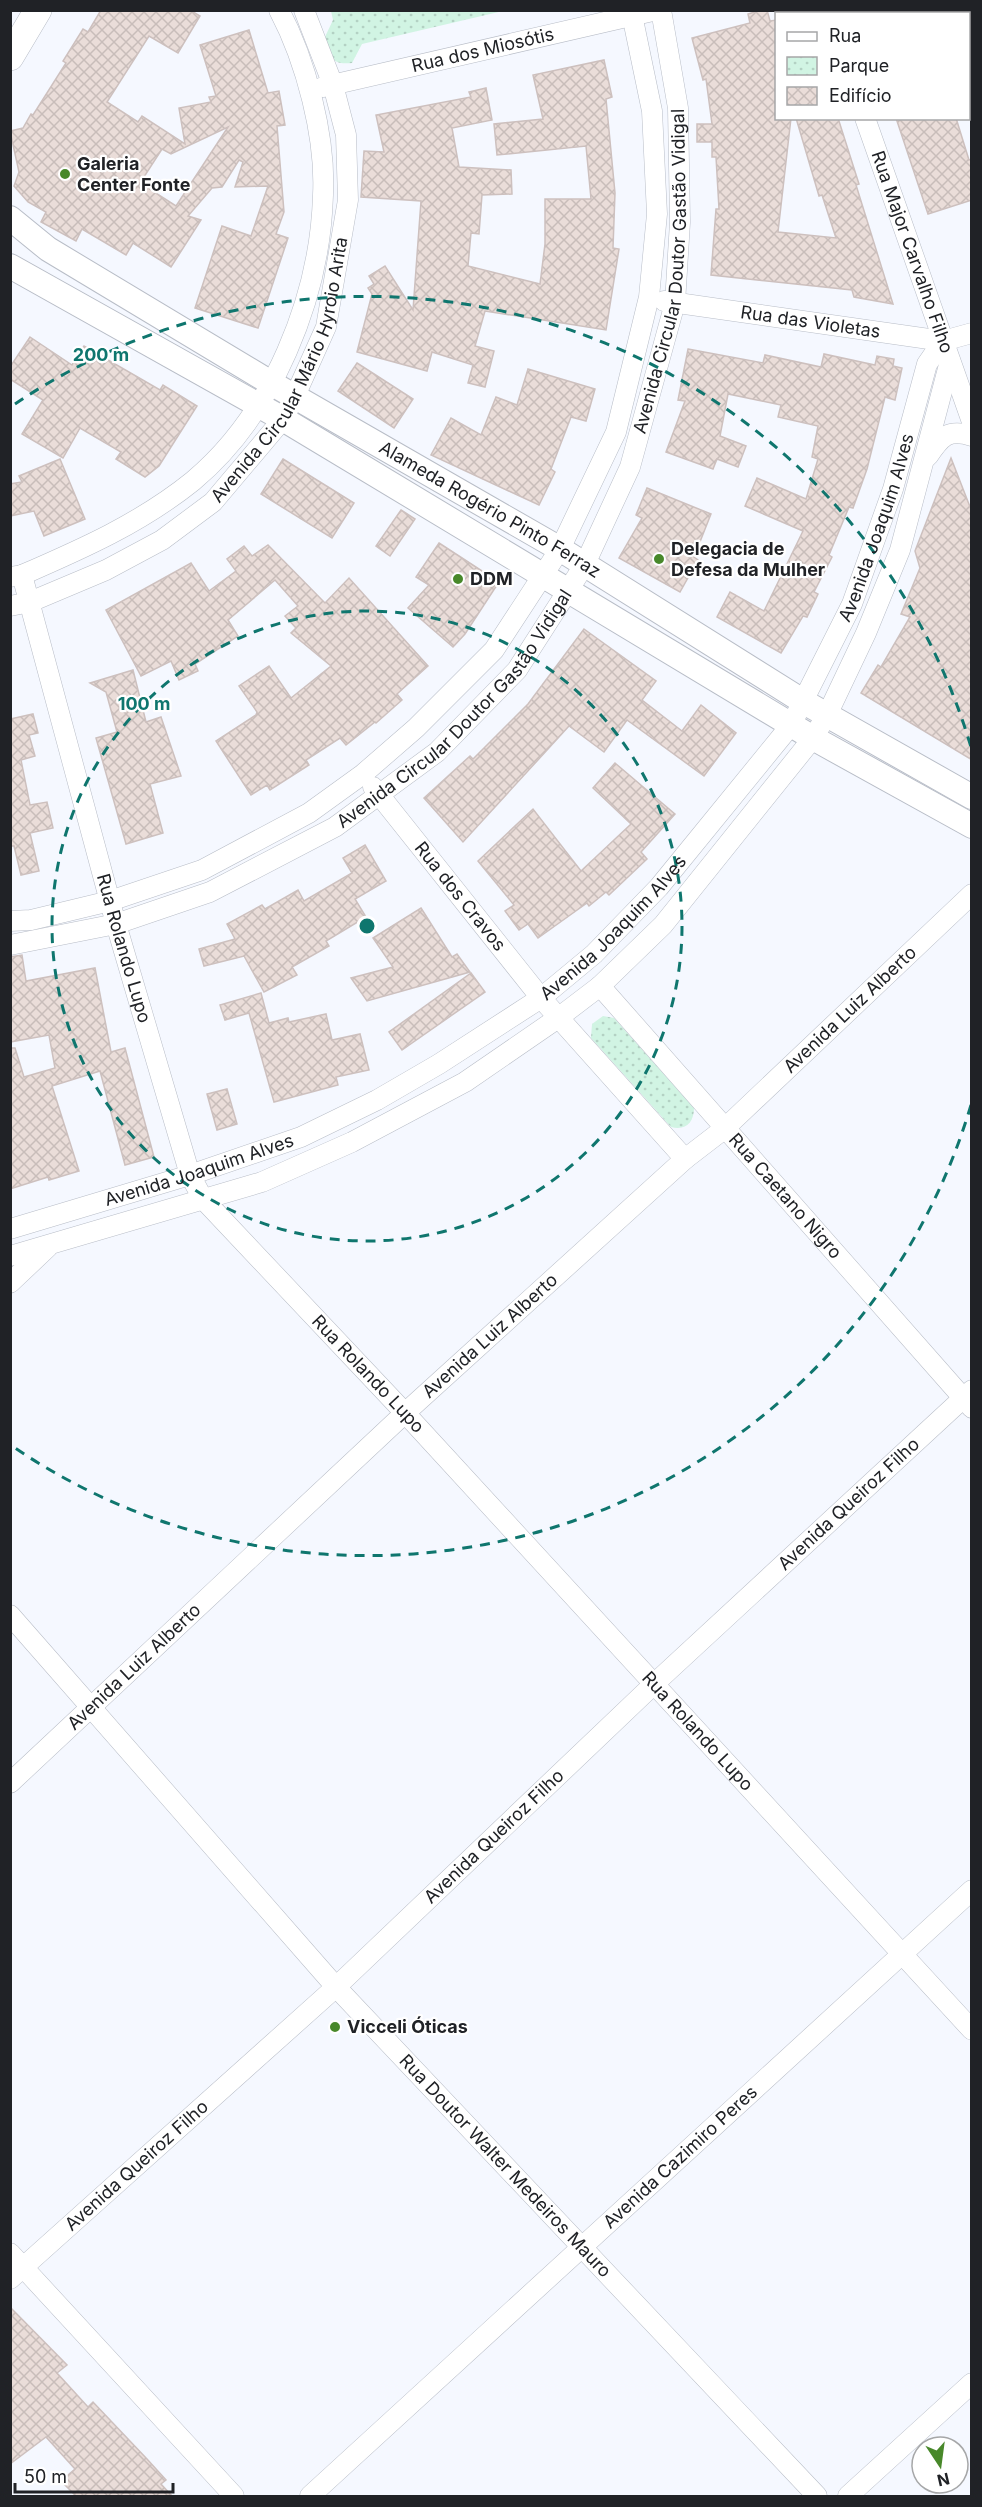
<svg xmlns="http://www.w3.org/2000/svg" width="982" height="2507" viewBox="0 0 982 2507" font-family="Inter,sans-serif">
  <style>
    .park { fill: url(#park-dots) }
    .building { fill: url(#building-cross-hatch); stroke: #cdc0be; stroke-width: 1.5; fill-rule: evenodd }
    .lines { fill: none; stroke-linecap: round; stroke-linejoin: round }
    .minor-casing { stroke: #b8bdc7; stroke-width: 21 }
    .tertiary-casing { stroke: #b8bdc7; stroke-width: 26 }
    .secondary-casing { stroke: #b8bdc7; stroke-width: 28 }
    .minor { stroke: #fff; stroke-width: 20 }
    .tertiary { stroke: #fff; stroke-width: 24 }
    .secondary { stroke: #fff; stroke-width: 27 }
    .ring { fill: none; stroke: #0f766e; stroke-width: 3; stroke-dasharray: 10 8 }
    .poi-dot { fill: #48882a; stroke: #fff; stroke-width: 2 }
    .labels { text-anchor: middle; stroke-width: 4.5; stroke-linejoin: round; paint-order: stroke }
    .street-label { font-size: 18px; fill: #202226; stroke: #fff }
    .poi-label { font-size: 18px; font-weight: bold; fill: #202226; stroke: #fff; text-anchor: start }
    .centre { fill: #0f766e; stroke: #fff; stroke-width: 3 }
    .ring-label { font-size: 18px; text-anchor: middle; font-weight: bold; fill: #0f766e; stroke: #fff; stroke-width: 4.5; stroke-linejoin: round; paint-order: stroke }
  </style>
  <defs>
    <pattern id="park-dots" width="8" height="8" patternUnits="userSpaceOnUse" patternTransform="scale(1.5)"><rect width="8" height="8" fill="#d1f4e3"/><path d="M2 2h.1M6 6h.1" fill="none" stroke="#b3d1c3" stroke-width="1.8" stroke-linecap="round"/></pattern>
    <pattern id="building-cross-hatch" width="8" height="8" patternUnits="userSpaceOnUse" patternTransform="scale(1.5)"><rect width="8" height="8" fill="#eaddd9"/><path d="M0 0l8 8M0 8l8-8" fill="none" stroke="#c8bdba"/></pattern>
  </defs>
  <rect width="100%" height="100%" fill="#f5f8ff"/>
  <!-- park -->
  <g class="park">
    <path d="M331,11H503L362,44L352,63C330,65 332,57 324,39L333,20Z"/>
    <path d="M603,1016L614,1018L694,1108C694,1122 686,1131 671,1127L591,1038L592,1024Z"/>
  </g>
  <!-- building -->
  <g class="building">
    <path d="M101,10H190L200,16L178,53L149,36L107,102L138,122L142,116L185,144L179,108L211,102L209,97L216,96L200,45L249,30L268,93L279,91L285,125L277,126L284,212L276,234L288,238L258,328L195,308L222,226L251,236L268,186L235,187L243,162L239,160L222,187L212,188L188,216L201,220L171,267L133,243L126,255L82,229L76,241L41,222L46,212L28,202L14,186L19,172L10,131L23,128L31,114L33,115L66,63L63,61L83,29L88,32ZM228,127L176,206L140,183L162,149L171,154Z"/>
    <polygon points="761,10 767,10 770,21 777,20 777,118 791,118 778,232 836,238 822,195 819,196 796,118 838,118 859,184 856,185 893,304 854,297 852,290 711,275 716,209 719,209 716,157 712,157 712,142 697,142 697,124 712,124 706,79 703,80 692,38 750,23 748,14"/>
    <polygon points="604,60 612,97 606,99 615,193 613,248 619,249 606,330 485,311 475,346 494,351 485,387 468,383 473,365 432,352 427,371 357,352 372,294 368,288 374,284 369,276 385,266 413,310 421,201 361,197 364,151 384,152 376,115 471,97 469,92 486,88 492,120 452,128 459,167 511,170 512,194 482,195 479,234 471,233 468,266 540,284 545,244 545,199 591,199 586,146 497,155 494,124 543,119 533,75"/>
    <polygon points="896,118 956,118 969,160 972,159 972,200 928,214"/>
    <polygon points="30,337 72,365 84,346 160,390 163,385 197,406 159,466 145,477 116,459 121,452 80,428 63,458 22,434 43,400 10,379 10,367"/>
    <polygon points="688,349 763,363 765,355 821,367 824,354 875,365 877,356 894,359 893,366 902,368 895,400 885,397 867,469 853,508 849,507 829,555 832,557 814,592 818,594 807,617 803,616 781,653 717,617 730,592 764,611 803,531 745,506 757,478 806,499 818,459 812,457 818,426 778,417 781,405 728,394 720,436 746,446 738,467 717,459 713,469 666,452 685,401 678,400"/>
    <polygon points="357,363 413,399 394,428 338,391"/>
    <polygon points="528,369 595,389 586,421 571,417 551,469 555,472 539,505 431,455 451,418 481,435 496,397 517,405"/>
    <polygon points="951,458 972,512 972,760 861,693 878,665 881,667 910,617 901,614 920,568 915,551"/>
    <polygon points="60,459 85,519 44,536 34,511 10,516 10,484 22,482 19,476"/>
    <polygon points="283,459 354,503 332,538 261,494"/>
    <polygon points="647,488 711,514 694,557 698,560 680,592 619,558 642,518 636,515"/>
    <polygon points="401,510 415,519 390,556 376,546"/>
    <polygon points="439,543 499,582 465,634 453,647 408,608 429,585 416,577"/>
    <polygon points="268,545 325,603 349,578 428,666 397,694 402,700 376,723 375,722 346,745 340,738 306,760 309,765 270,790 267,785 251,795 216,741 256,715 257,712 239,686 269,666 291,698 331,666 291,633 296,628 285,616 298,606 275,580 228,620 238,636 195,664 198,671 179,680 171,661 141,676 106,610 191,563 209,591 236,571 227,559 244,546 252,556"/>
    <polygon points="584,629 656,681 642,700 682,731 701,705 736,733 704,776 627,720 604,752 569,726 463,842 424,798 470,756 473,759 528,704"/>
    <polygon points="133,670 146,722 161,717 181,776 150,784 163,833 126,844 96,738 117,732 106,692 90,683"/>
    <polygon points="33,714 38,733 29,735 35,756 21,760 30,805 47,802 53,828 30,833 39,871 21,875 14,846 10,846 10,719"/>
    <polygon points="615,763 675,814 641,852 647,859 609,895 606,892 589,906 587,903 538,938 528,924 519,930 505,911 514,905 478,861 533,809 581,871 631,824 593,788"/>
    <polygon points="365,845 386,881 355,899 366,917 326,941 329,946 292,967 297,975 264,992 244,956 204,966 199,949 235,939 227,924 262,905 265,909 298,890 304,901 352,873 343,858"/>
    <polygon points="421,908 452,957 457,954 470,972 367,1001 351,978 393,967 373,938"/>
    <polygon points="22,955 26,981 95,968 111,1052 125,1048 154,1157 125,1165 100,1071 52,1086 79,1171 49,1180 48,1177 10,1189 10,1048 15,1048 24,1077 55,1068 49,1035 10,1042 10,957"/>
    <polygon points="471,973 485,992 402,1050 389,1032"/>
    <polygon points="261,993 269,1023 288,1018 289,1022 326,1014 332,1040 360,1034 369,1070 336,1077 338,1085 274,1102 249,1013 225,1020 220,1005"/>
    <polygon points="227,1089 237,1124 217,1130 207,1094"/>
    <polygon points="10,2307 67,2365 57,2373 88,2407 93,2402 147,2459 166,2480 161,2484 172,2496 76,2496 61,2481 75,2469 46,2437 10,2464"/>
  </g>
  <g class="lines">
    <defs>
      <g id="minor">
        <polyline points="828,10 829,14"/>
        <path id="s1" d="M323,87L657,10"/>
        <path id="s2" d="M865,118L972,422"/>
        <path id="s3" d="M664,301L943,341L972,333"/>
        <path d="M928,456C941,437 948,428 972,436"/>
        <path id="s4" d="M22,575L116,924L190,1175L203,1199L405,1413L972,2030"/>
        <path d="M10,577L22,575C82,549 141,523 193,481C273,414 320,298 323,195C326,137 306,61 279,10"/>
        <path id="s5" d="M10,606L30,602L106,570L162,540L213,502L283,419L295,396L326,327L348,200L346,135L333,85L304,10"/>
        <path id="s6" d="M373,787L541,998L685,1159"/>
        <polyline points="10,921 31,920 110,901 202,870 309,813 363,774 416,728 494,650 560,549 616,432 649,297 657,214 652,111 631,10"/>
        <path id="s7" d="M10,945L116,924L210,892L335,827L437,752L517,670L585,564L630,467L675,303L680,222L678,108L661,10"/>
        <path id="s8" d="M600,986L972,1408"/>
        <path id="s9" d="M10,1229L190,1175L301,1137L377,1100L439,1064L541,998L594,954L659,887L791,725L852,604L893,489L927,364L943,341"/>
        <polyline points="10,1256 262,1182 352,1142 465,1082 558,1018 600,986 663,925 813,738 828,713 866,633 900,550 950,361"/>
        <polyline points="10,1283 48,1247"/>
        <path id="s10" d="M10,1615L336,1987L817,2496"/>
        <path id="s11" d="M10,1783L405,1413L685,1159L724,1129L972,894"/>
        <polyline points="10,2253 234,2496"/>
        <path id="s12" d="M10,2279L336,1987L654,1684L972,1390"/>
        <path id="s13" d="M310,2496L972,1890"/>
        <polyline points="848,2496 972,2383"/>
      </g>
      <g id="tertiary">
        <path id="s14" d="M10,218L48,249L271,383L560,549L804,702L972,797"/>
        <polyline points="10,266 283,419 813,738 972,826"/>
      </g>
      <polyline id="secondary" points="10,57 38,10"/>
    </defs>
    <!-- minor casing -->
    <use href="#minor" class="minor-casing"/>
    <!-- tertiary casing -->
    <use href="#tertiary" class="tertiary-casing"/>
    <!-- secondary casing -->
    <use href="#secondary" class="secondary-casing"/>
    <!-- minor -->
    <use href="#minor" class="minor"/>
    <!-- tertiary -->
    <use href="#tertiary" class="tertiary"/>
    <!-- secondary -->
    <use href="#secondary" class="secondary"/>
  </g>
  <!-- distance rings -->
  <g class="ring">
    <circle cx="367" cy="926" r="315"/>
    <path d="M971 1105A630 630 0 0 1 15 1448M15 404A630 630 0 0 1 971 747"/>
  </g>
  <!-- markers -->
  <g class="poi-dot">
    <circle cx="65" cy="174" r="6"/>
    <circle cx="659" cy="559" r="6"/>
    <circle cx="458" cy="579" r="6"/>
    <circle cx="335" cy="2027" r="6"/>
  </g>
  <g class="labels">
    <!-- street labels -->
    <g class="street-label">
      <text dy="6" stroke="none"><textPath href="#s1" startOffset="164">Rua dos Miosótis</textPath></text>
      <text dy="6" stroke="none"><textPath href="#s2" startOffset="142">Rua Major Carvalho Filho</textPath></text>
      <text dy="6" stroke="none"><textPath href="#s7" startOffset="1022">Avenida Circular Doutor Gastão Vidigal</textPath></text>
      <text dy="6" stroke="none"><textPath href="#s3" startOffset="148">Rua das Violetas</textPath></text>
      <text dy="6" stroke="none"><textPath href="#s5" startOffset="382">Avenida Circular Mário Hyroio Arita</textPath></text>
      <text dy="6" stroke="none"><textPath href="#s14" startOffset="562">Alameda Rogério Pinto Ferraz</textPath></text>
      <text dy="6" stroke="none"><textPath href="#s9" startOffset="1170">Avenida Joaquim Alves</textPath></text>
      <text dy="6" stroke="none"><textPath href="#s7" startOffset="518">Avenida Circular Doutor Gastão Vidigal</textPath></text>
      <text dy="6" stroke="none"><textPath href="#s6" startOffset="140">Rua dos Cravos</textPath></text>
      <text dy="6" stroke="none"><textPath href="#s9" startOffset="684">Avenida Joaquim Alves</textPath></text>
      <text dy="6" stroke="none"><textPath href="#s4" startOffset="387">Rua Rolando Lupo</textPath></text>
      <text dy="6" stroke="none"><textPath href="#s11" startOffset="1142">Avenida Luiz Alberto</textPath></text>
      <text dy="6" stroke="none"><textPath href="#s9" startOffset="198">Avenida Joaquim Alves</textPath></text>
      <text dy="6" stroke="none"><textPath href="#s8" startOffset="280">Rua Caetano Nigro</textPath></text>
      <text dy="6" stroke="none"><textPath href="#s11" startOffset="656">Avenida Luiz Alberto</textPath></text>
      <text dy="6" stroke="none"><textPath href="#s4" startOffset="891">Rua Rolando Lupo</textPath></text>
      <text dy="6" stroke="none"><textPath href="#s12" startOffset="1142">Avenida Queiroz Filho</textPath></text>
      <text dy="6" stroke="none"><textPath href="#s11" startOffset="170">Avenida Luiz Alberto</textPath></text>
      <text dy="6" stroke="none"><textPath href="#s4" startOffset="1377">Rua Rolando Lupo</textPath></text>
      <text dy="6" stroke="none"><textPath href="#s12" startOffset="656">Avenida Queiroz Filho</textPath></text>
      <text dy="6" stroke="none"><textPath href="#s13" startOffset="502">Avenida Cazimiro Peres</textPath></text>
      <text dy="6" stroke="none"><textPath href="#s12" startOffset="170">Avenida Queiroz Filho</textPath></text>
      <text dy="6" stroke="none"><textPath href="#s10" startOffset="741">Rua Doutor Walter Medeiros Mauro</textPath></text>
    </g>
    <!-- poi labels -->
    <g class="poi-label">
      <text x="77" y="170">Galeria<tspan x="77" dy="21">Center Fonte</tspan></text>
      <text x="671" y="555">Delegacia de<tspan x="671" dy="21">Defesa da Mulher</tspan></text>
      <text x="470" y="585">DDM</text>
      <text x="347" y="2033">Vicceli Óticas</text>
    </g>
  </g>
  <circle cx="367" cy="926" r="9" class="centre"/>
  <g class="ring-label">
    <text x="101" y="361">200 m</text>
    <text x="144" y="710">100 m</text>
  </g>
  <!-- border -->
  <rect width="982" height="2507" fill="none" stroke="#202226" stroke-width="24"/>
  <!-- legend -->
  <rect x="775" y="12" width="195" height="108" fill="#ffffff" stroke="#a6a7a8" stroke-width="1.5"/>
  <rect x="787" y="32" width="30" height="9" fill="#ffffff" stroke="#a6a7a8" stroke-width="1.5"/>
  <text x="829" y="42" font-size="18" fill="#202226">Rua</text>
  <rect x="787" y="57" width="30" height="18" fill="url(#park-dots)" stroke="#a6a7a8" stroke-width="1.5"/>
  <text x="829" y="72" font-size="18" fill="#202226">Parque</text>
  <rect x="787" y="87" width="30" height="18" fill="url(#building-cross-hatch)" stroke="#a6a7a8" stroke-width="1.5"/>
  <text x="829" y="102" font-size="18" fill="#202226">Edifício</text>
  <!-- north arrow -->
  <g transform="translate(940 2465) rotate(167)"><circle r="28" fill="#ffffff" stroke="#a6a7a8" stroke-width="1.5"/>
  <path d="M0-4.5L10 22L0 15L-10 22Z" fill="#48882a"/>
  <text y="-9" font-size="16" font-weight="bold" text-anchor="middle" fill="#202226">N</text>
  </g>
  <!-- scale -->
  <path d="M15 2483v9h158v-9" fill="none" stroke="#202226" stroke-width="3"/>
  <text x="24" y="2483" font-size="18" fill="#202226" stroke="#ffffff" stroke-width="4.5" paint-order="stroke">50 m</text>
</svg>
